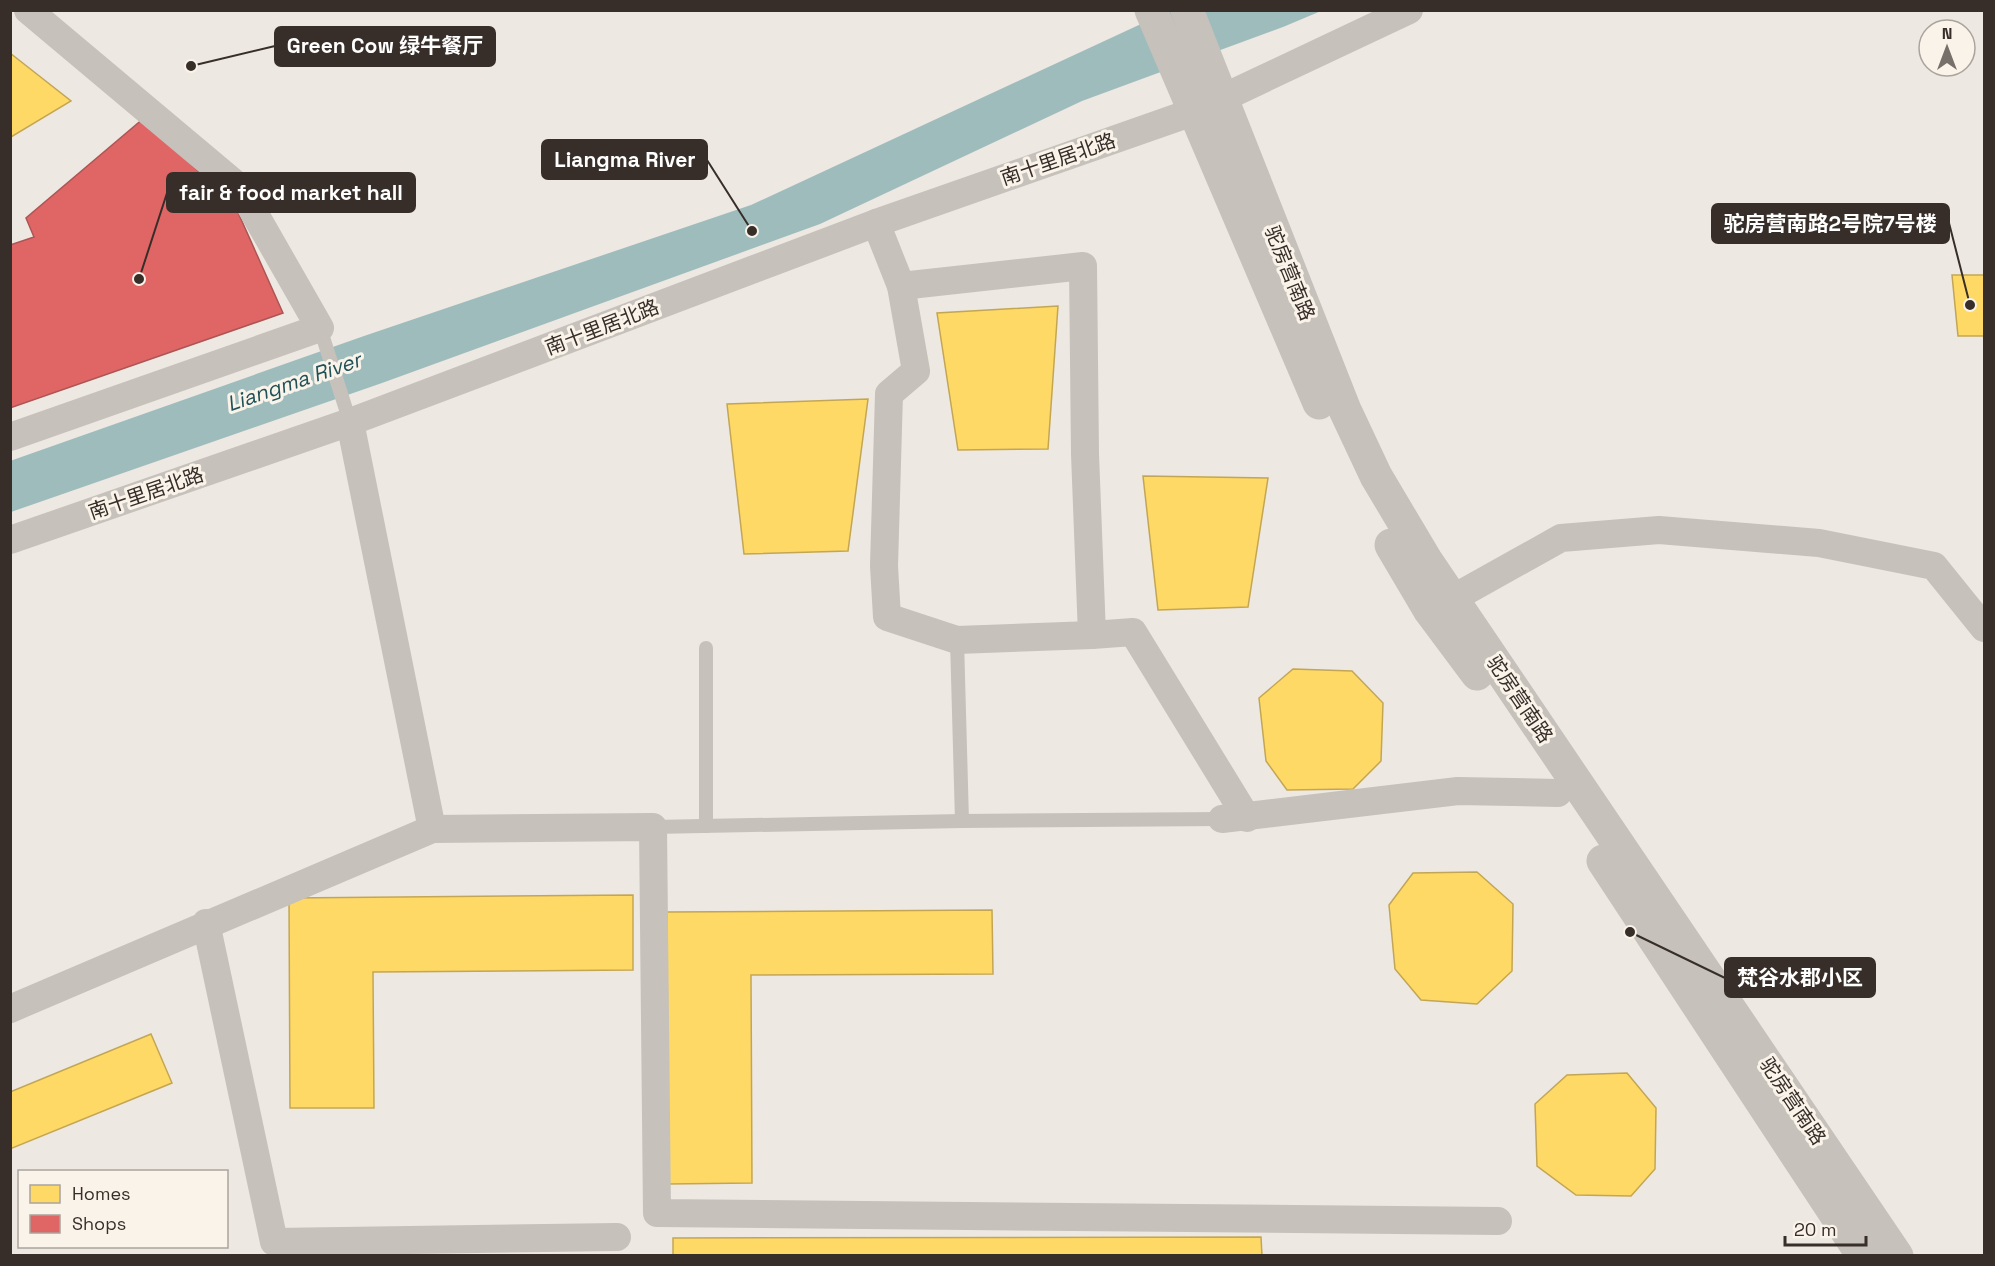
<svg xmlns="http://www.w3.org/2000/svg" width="1995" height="1266" viewBox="0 0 1995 1266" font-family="'Space Grotesk','Noto Sans SC',sans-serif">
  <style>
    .water { fill: #9fbcbd }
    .homes { fill: #ffd966; stroke: #c3a654; stroke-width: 1.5 }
    .shops { fill: #e06666; stroke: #ad5554; stroke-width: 1.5 }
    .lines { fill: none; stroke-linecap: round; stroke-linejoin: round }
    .service { stroke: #c6c1bb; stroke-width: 14 }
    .minor { stroke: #c6c1bb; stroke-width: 28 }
    .tertiary { stroke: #c6c1bb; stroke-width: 33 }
    .labels { text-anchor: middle; stroke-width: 6; stroke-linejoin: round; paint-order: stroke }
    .street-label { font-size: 20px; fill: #372e29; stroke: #f9f3ea }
    .water-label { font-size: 21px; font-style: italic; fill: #205157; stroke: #f9f3ea }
    .leader { fill: none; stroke: #372e29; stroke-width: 2 }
    .callout-dot { fill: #372e29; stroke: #f9f3ea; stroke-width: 2 }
    .callout { fill: #372e29; stroke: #372e29; stroke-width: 2 }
    .callout-label { font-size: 21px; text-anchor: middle; font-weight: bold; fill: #fff }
  </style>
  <rect width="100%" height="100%" fill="#ede8e2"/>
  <!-- water -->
  <polygon class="water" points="1169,11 1321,11 1283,27 1082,101 820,224 382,383 11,512 10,461 364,336 751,205"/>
  <!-- homes -->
  <g class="homes">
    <polygon points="10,53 71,101 11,137 10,137"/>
    <polygon points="1952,275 1984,275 1984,336 1958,336"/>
    <polygon points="1058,306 1048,449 958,450 937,313"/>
    <polygon points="868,399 848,551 744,554 727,404"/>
    <polygon points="1143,476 1268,478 1248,607 1158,610"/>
    <polygon points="1293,669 1352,671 1383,703 1381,761 1353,789 1287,790 1266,761 1259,698"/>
    <polygon points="1477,872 1513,904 1512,971 1477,1004 1421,1000 1395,969 1389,905 1413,873"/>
    <polygon points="633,895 633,970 373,972 374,1108 290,1108 289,898"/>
    <polygon points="992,910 993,974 751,975 752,1183 668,1184 667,912"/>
    <polygon points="151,1034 172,1083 10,1149 10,1092"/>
    <polygon points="1627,1073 1656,1108 1655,1169 1631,1196 1576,1195 1537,1166 1535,1104 1567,1075"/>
    <polygon points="1261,1237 1262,1256 673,1256 673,1238"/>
  </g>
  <!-- shops -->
  <polygon class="shops" points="144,118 236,208 283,313 10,408 10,245 34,237 26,218"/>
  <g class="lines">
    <!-- service -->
    <g class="service">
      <polyline points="320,328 350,422"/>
      <polyline points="957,640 962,821"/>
      <polyline points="706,648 706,826"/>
      <polyline points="653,827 962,821 1222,819"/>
    </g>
    <!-- minor -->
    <g class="minor">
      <polyline points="876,223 901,286 1083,266 1085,454 1092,635 1133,632 1247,818"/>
      <polyline points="901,286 916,371 889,394 884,566 887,617 957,640 1092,635"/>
      <polyline points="350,422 432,829"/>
      <polyline points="10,437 320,328 240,188 28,10"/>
      <polyline points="10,540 350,422 876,223 1193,112 1409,10"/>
      <polyline points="1434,609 1561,538 1659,530 1819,543 1934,566 1984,628"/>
      <polyline points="1222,819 1458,791 1558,793"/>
      <polyline points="206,923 274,1242 617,1237"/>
      <polyline points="10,1009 432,829 653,827 657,1213 1498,1221"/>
    </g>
    <!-- tertiary -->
    <g class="tertiary">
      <polyline points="1151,10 1319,403"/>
      <polyline points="1187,10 1345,410 1376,476 1426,560 1897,1256"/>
      <polyline points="1391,545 1430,611 1477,674"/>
      <polyline points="1603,861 1863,1256"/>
    </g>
  </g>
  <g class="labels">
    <!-- street labels -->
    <g class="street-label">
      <text transform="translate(1058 159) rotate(-19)" y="7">南十里居北路</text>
      <text transform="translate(1290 273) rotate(68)" y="7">驼房营南路</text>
      <text transform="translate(602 327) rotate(-21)" y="7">南十里居北路</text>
      <text transform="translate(146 493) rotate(-19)" y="7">南十里居北路</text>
      <text transform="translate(1520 699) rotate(56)" y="7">驼房营南路</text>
      <text transform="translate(1793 1101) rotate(56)" y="7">驼房营南路</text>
    </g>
    <!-- water labels -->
    <g class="water-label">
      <text transform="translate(294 382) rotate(-19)" y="7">Liangma River</text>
    </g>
  </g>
  <!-- callouts -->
  <path class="leader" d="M191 66L275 46M752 231L707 160M139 279L167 193M1970 305L1949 223M1630 932L1725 978"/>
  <g class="callout-dot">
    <circle cx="191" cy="66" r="6"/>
    <circle cx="752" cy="231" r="6"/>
    <circle cx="139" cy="279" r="6"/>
    <circle cx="1970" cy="305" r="6"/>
    <circle cx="1630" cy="932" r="6"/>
  </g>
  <g class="callout">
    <rect x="275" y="27" width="220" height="39" rx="6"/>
    <rect x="542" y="140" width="165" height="39" rx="6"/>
    <rect x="167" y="173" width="248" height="39" rx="6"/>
    <rect x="1712" y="204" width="237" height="39" rx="6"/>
    <rect x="1725" y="958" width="150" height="39" rx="6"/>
  </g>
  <g class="callout-label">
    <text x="385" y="53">Green Cow 绿牛餐厅</text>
    <text x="625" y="167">Liangma River</text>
    <text x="291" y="200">fair &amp; food market hall</text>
    <text x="1830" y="231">驼房营南路2号院7号楼</text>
    <text x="1800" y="985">梵谷水郡小区</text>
  </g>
  <!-- border -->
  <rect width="1995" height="1266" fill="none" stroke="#372e29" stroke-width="24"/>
  <!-- legend -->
  <rect x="18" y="1170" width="210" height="78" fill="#f9f3ea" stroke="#aba49d" stroke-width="1.5"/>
  <rect x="30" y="1185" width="30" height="18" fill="#ffd966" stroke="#aba49d" stroke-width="1.5"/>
  <text x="72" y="1200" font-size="18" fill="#372e29">Homes</text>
  <rect x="30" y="1215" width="30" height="18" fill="#e06666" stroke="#aba49d" stroke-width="1.5"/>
  <text x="72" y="1230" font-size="18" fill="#372e29">Shops</text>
  <!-- north arrow -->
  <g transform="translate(1947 48)"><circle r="28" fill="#f9f3ea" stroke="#aba49d" stroke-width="1.5"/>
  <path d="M0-4.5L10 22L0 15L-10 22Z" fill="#776f6a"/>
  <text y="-9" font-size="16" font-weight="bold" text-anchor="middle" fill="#372e29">N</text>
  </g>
  <!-- scale -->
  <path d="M1785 1236v9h81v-9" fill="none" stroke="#372e29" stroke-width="3"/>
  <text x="1794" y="1236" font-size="18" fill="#372e29" stroke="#f9f3ea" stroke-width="4.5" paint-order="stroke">20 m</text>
</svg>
